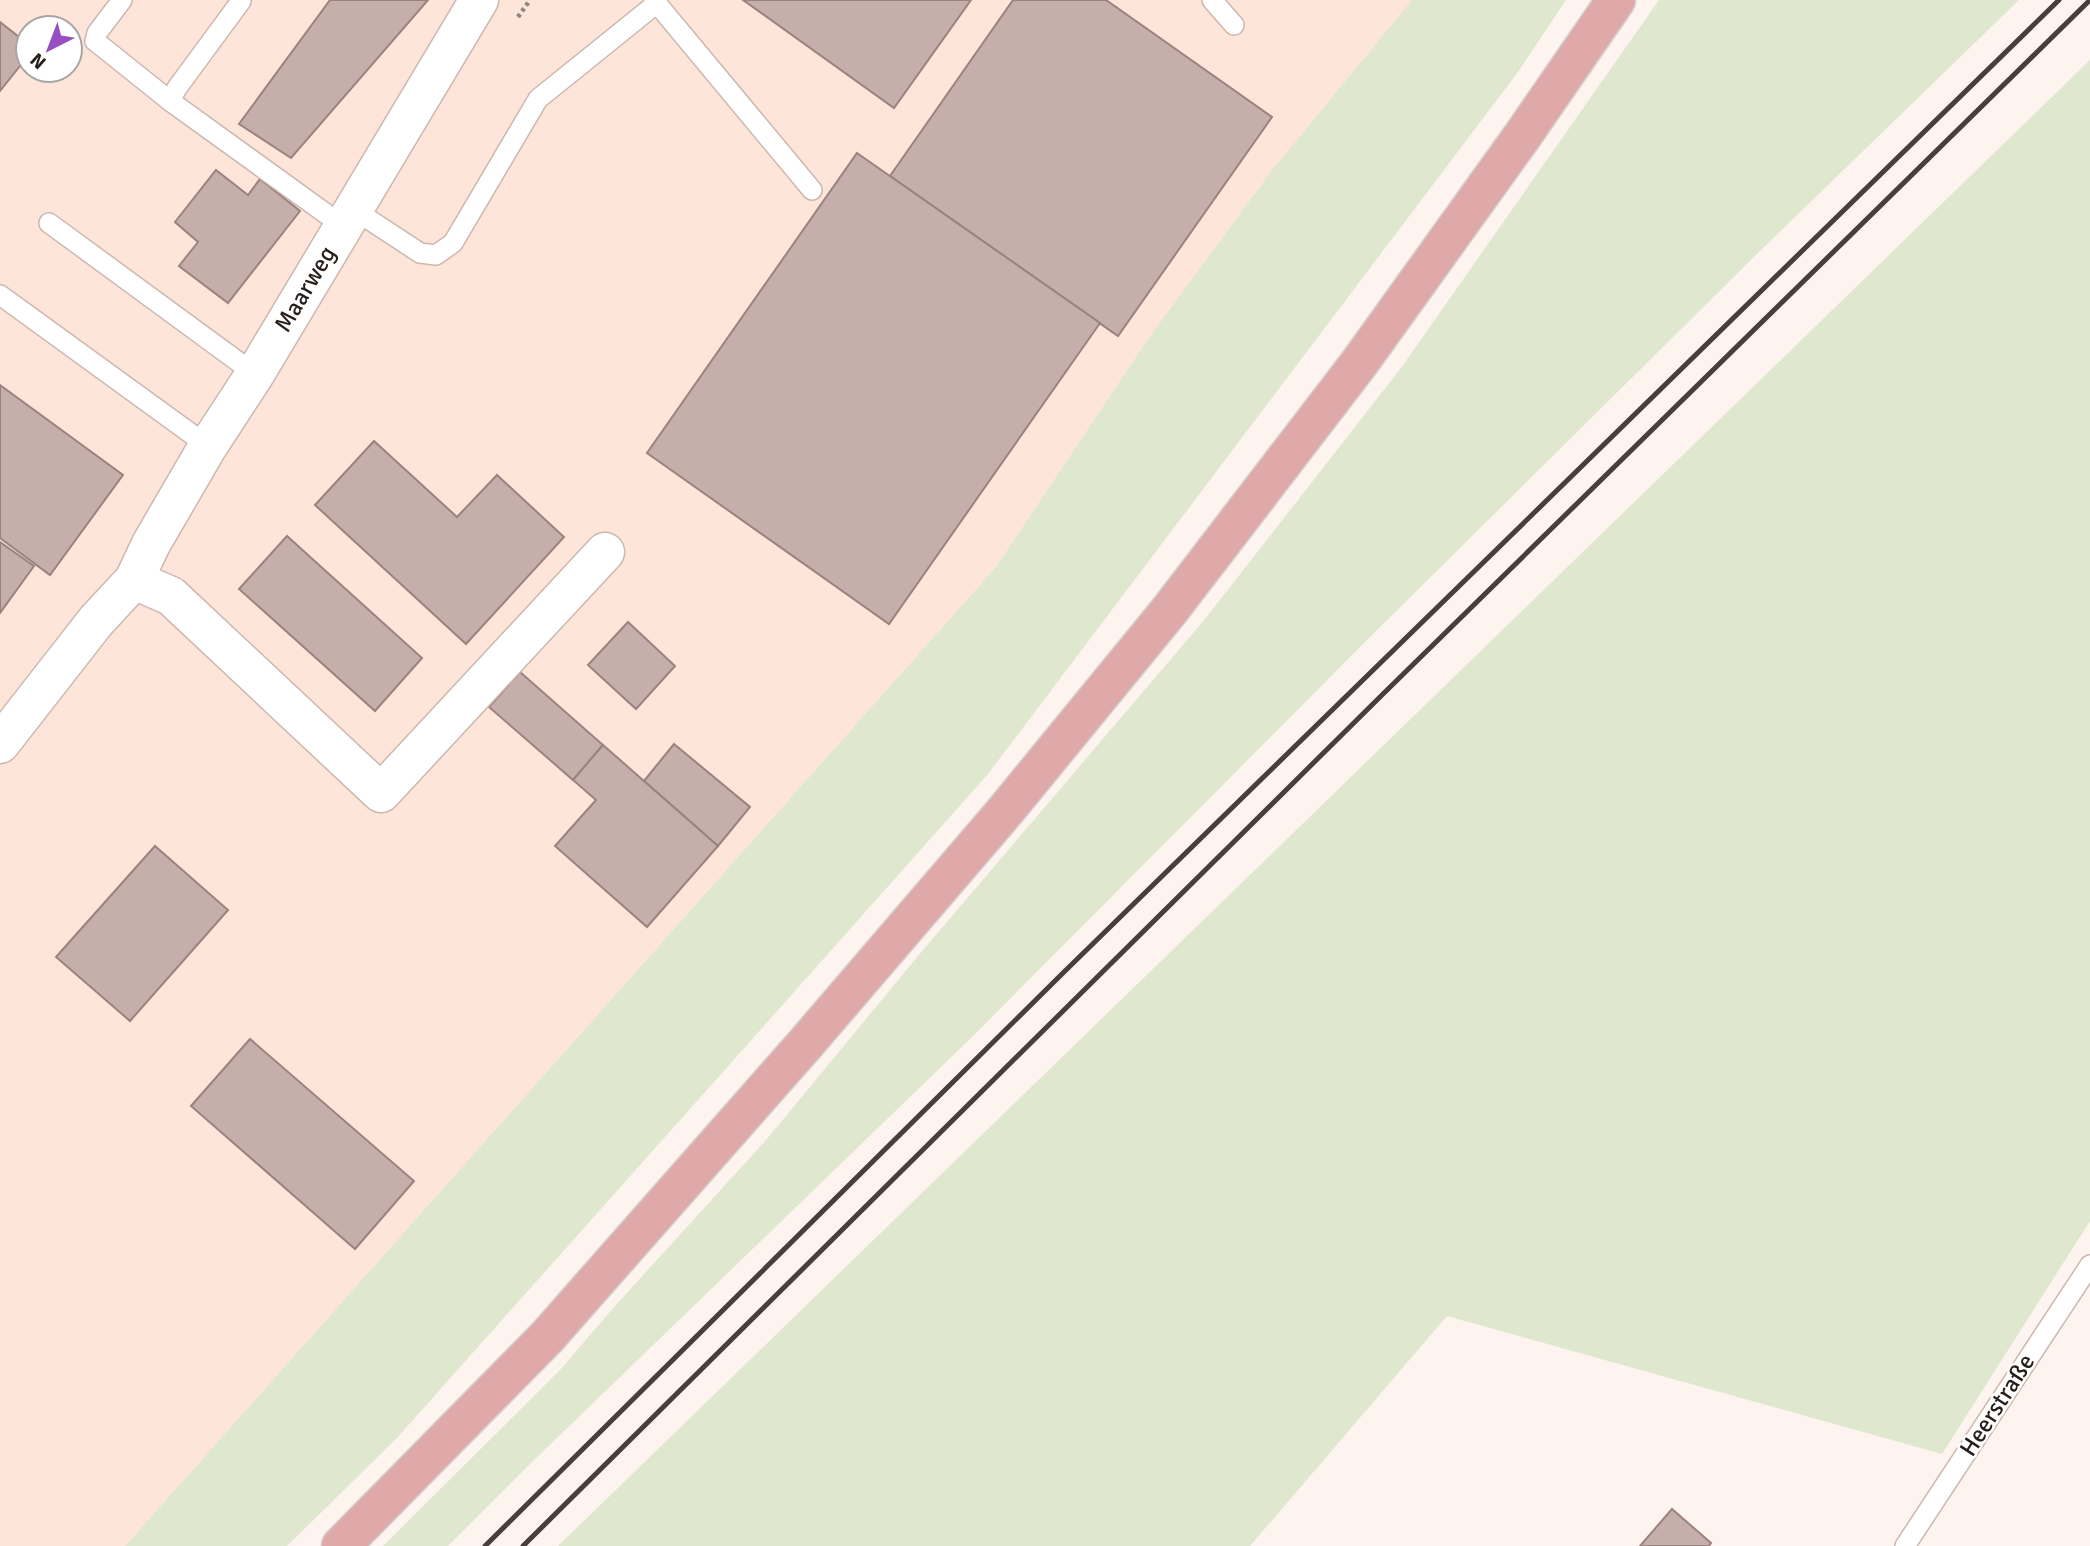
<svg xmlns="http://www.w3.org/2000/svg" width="2090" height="1546" viewBox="0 0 2090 1546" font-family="Signika,sans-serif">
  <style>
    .built { fill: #fee5da; fill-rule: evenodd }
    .green { fill: #e0e7cf }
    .building { fill: #c6aeaa; stroke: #9a837f; stroke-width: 2 }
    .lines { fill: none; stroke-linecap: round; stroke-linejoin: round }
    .service-casing { stroke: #cdb7ae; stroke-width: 22 }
    .minor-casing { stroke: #cdb7ae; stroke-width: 41 }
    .primary-casing { stroke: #d4d2d1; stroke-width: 41 }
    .path { stroke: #8e8581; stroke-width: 4.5; stroke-dasharray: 3.5 3.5; stroke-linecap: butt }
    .service { stroke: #fff; stroke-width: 19 }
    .minor { stroke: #fff; stroke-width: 38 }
    .primary { stroke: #e0a9a9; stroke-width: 38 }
    .rail { stroke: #483f3b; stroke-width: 5 }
    .labels { text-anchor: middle; stroke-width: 5; stroke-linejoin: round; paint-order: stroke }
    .street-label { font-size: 24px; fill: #261e1a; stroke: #fff }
  </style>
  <rect width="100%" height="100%" fill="#fdf3ef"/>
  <!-- built -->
  <path class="built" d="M0,0H1412L1272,170L1150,336L996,567L125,1546H0ZM28,28H70V70H28Z"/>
  <!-- green -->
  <g class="green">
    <polygon points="1412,0 1566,0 1518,72 988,774 397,1438 287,1546 125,1546 996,567 1150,336 1272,170"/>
    <polygon points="1659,0 2019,0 1760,251 1371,636 971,1038 530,1464 448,1546 383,1546 559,1371 615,1306 767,1139 918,956 1205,619 1401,368"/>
    <polygon points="2090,60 2090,1221 1942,1454 1447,1316 1250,1546 558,1546"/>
  </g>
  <!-- building -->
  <g class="building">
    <polygon points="330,0 428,0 291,158 239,124"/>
    <polygon points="743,0 971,0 894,108"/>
    <polygon points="1013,0 1106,0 1272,117 1118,336 890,176"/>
    <polygon points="0,22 28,44 28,56 0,91"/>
    <polygon points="857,153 1100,323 889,624 647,453"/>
    <polygon points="216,170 248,195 260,179 300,211 228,303 179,266 198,242 175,222"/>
    <polygon points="0,385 123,475 50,575 0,538"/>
    <polygon points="374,441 457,517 497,475 564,537 466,644 315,505"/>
    <polygon points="287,536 422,658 375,711 239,589"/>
    <polygon points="0,542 34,566 0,613"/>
    <polygon points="628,622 675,666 636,709 588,665"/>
    <polygon points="520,672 603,745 573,780 489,707"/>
    <polygon points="674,744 750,807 718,846 644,781"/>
    <polygon points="603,745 718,846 647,927 555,846 596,800 573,780"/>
    <polygon points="155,846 228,910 130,1021 56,957"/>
    <polygon points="250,1039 414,1181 355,1249 191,1106"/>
    <polygon points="1672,1509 1711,1543 1709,1546 1640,1546"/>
  </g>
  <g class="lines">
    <defs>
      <g id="service">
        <polyline points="122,0 97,33 95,41 170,101"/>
        <polyline points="654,0 812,190"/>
        <polyline points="1212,0 1234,25"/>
        <polyline points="241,1 177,88 170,101 343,226"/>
        <polyline points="353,209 420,253 436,255 453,243 538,99 657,3"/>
        <polyline points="49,223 255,374"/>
        <polyline points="0,295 208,446"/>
        <polyline points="1905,1546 2090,1265"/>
      </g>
      <g id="minor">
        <polyline points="134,580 171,596 381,793 605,552"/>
        <polyline points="0,744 96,621 134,580 151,544 208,446 255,374 479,0"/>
      </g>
      <polyline id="primary" points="341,1546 547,1337 807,1042 1006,810 1169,611 1360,362 1523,135 1616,0"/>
    </defs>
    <!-- service casing -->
    <use href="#service" class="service-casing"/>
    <!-- minor casing -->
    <use href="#minor" class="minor-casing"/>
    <!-- primary casing -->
    <use href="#primary" class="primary-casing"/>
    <!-- path -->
    <polyline class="path" points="518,17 530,0"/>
    <!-- service -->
    <use href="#service" class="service"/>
    <!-- minor -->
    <use href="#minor" class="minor"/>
    <!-- primary -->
    <use href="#primary" class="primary"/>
    <!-- rail -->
    <g class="rail">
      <polyline points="485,1546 1065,971 2059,0"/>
      <polyline points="523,1546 1383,694 2090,0"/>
    </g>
  </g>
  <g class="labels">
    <!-- street labels -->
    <g class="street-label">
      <text transform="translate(305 289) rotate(-59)" y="8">Maarweg</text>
      <text transform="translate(1997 1405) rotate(-57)" y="8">Heerstraße</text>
    </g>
  </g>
  <!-- north arrow -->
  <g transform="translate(49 49) rotate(222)"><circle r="33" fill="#ffffff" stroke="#a8a5a3" stroke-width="2"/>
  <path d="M0-5L12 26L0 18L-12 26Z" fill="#964ec1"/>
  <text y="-10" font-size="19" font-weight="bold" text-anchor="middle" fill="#261e1a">N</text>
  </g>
</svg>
